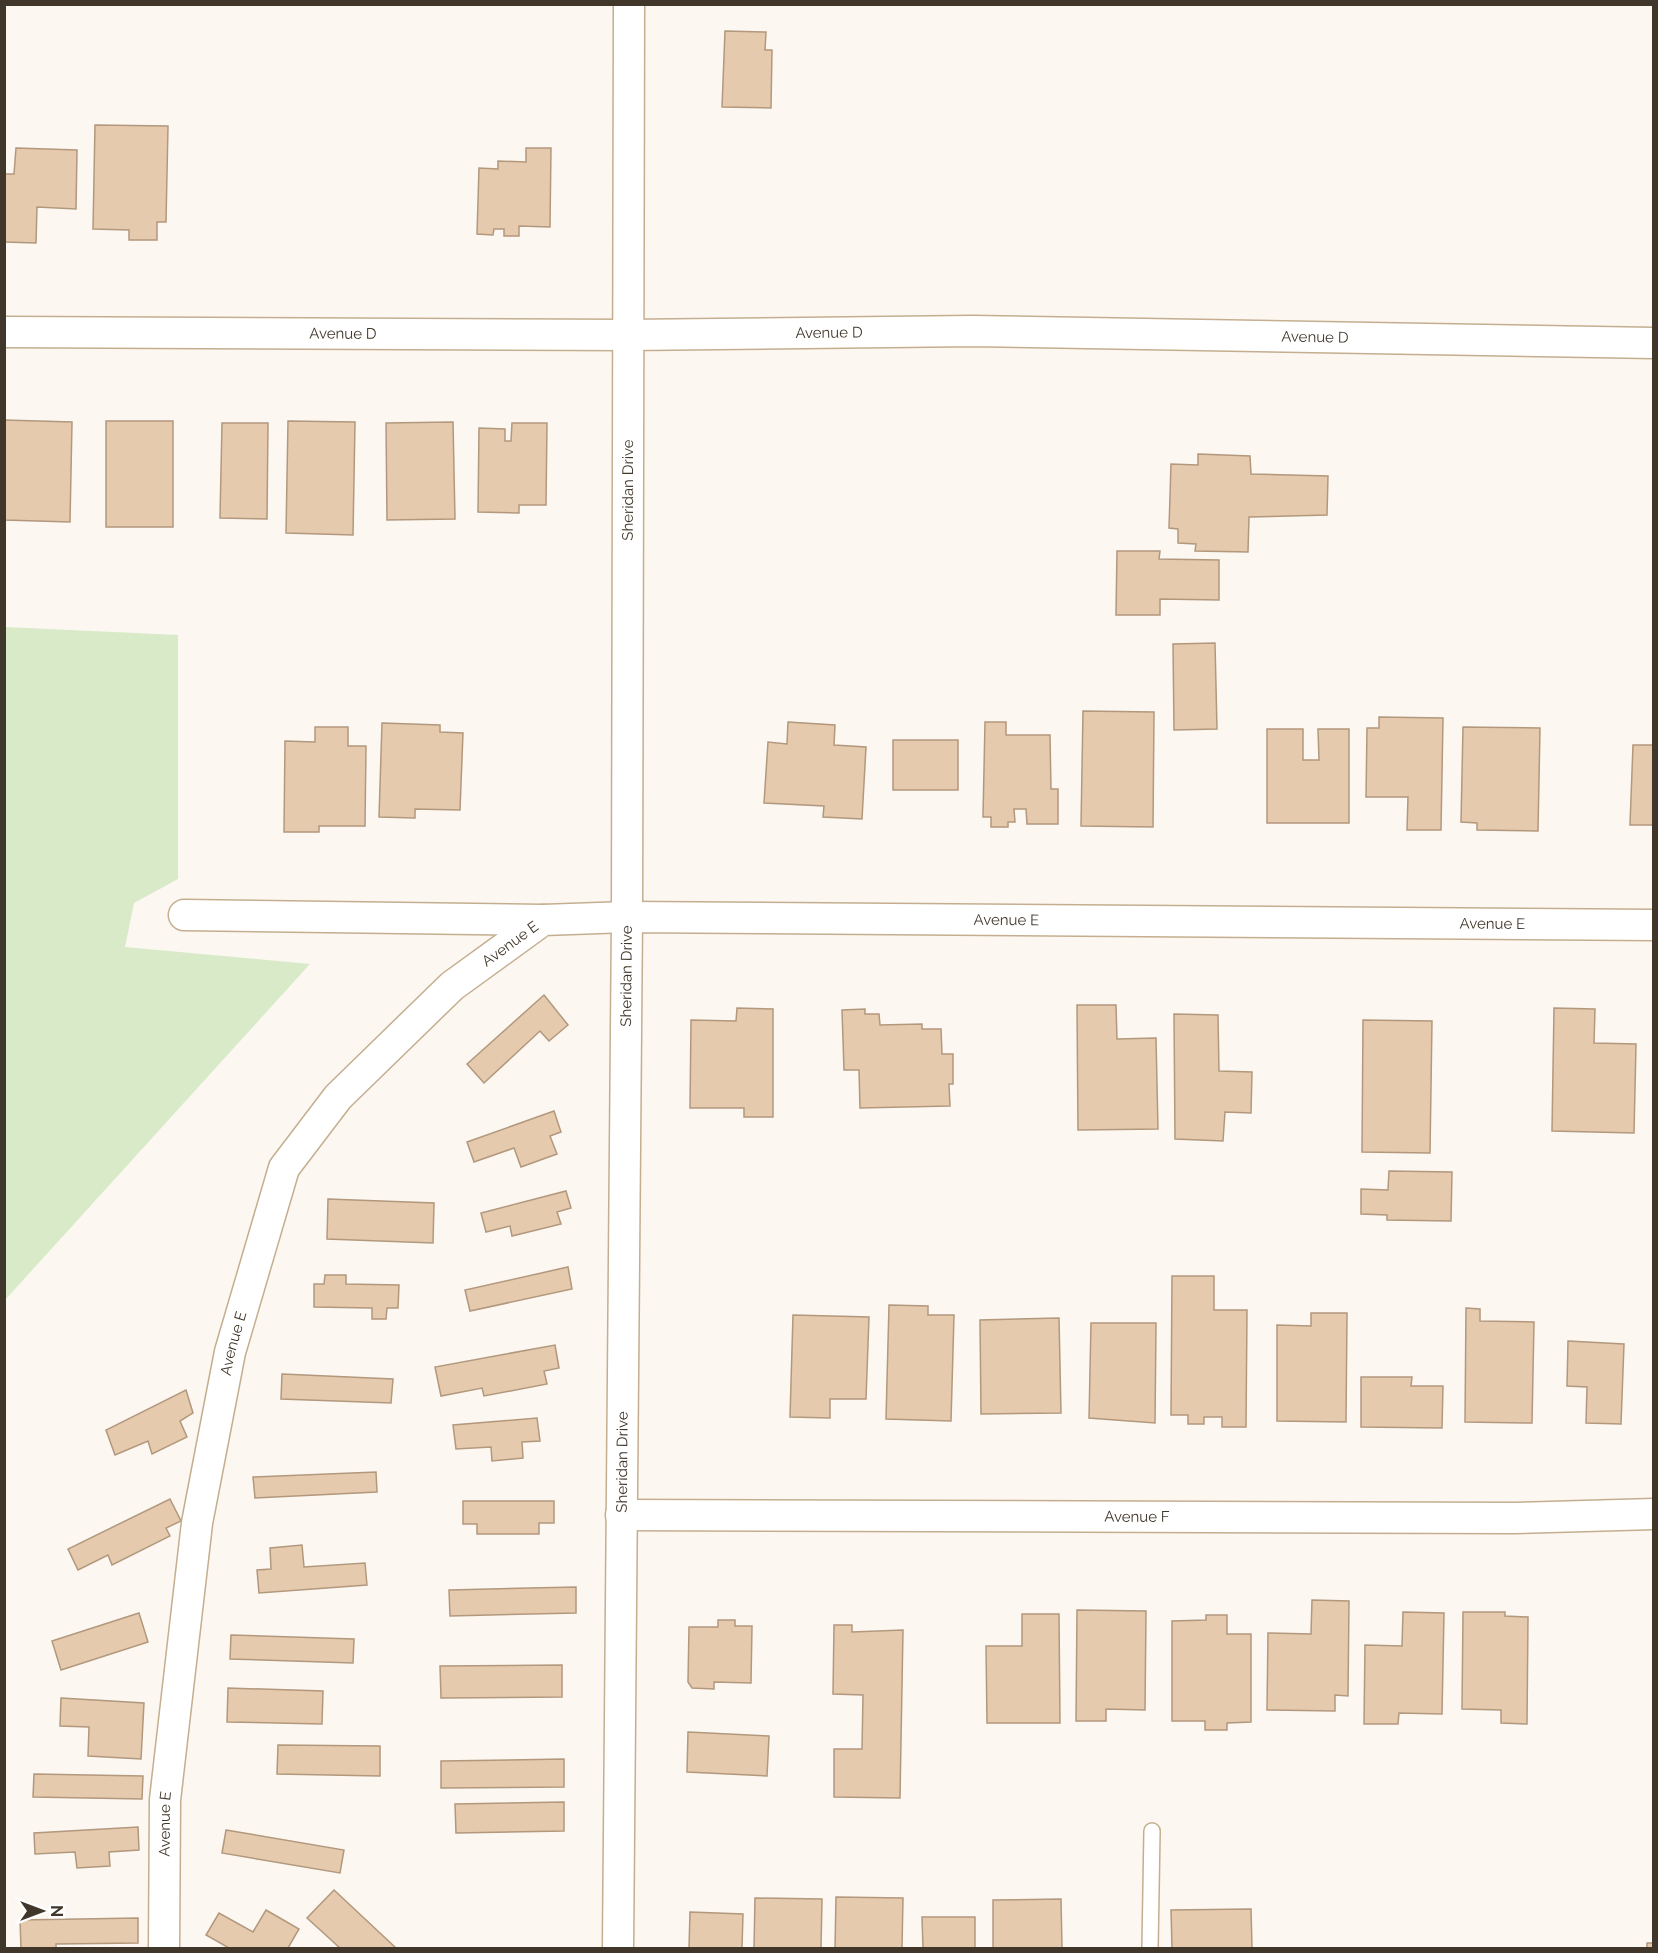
<svg xmlns="http://www.w3.org/2000/svg" width="1658" height="1953" viewBox="0 0 1658 1953" font-family="Raleway,sans-serif">
  <style>
    .green { fill: #d8eac7 }
    .building { fill: #e5caad; stroke: #b2987d; stroke-width: 1.5 }
    .lines { fill: none; stroke-linecap: round; stroke-linejoin: round }
    .service-casing { stroke: #c4ae8f; stroke-width: 18 }
    .minor-casing { stroke: #c4ae8f; stroke-width: 33 }
    .service { stroke: #fff; stroke-width: 15 }
    .minor { stroke: #fff; stroke-width: 30 }
    .labels { text-anchor: middle; stroke-width: 5; stroke-linejoin: round; paint-order: stroke }
    .street-label { font-size: 15px; fill: #40362a; stroke: #fff }
  </style>
  <rect width="100%" height="100%" fill="#fcf7f1"/>
  <!-- green -->
  <polygon class="green" points="5,627 178,635 178,879 134,903 125,947 310,964 5,1300"/>
  <!-- building -->
  <g class="building">
    <polygon points="725,31 766,32 765,50 772,50 771,108 722,107"/>
    <polygon points="95,125 168,126 166,222 157,222 157,240 129,240 129,230 93,229"/>
    <polygon points="16,148 77,150 76,209 37,207 36,243 4,242 5,174 14,174"/>
    <polygon points="526,148 551,148 550,227 519,226 519,236 504,236 504,229 494,229 493,235 477,234 479,168 498,169 498,161 526,162"/>
    <polygon points="4,420 72,422 70,522 4,520"/>
    <rect x="106" y="421" width="67" height="106"/>
    <polygon points="288,421 355,422 353,535 286,533"/>
    <polygon points="453,422 455,519 387,520 386,423"/>
    <polygon points="222,423 268,423 267,519 220,518"/>
    <polygon points="512,423 547,423 546,505 519,505 519,513 478,512 479,428 505,429 505,441 511,441"/>
    <polygon points="1198,454 1250,456 1251,474 1328,476 1327,515 1249,517 1248,552 1195,551 1196,544 1178,543 1178,529 1169,528 1171,464 1198,465"/>
    <polygon points="1117,551 1160,551 1159,559 1219,560 1219,600 1160,599 1160,615 1116,615"/>
    <polygon points="1215,643 1217,729 1174,730 1173,644"/>
    <polygon points="1083,711 1154,712 1153,827 1081,826"/>
    <polygon points="1379,717 1443,718 1441,830 1407,830 1408,797 1366,797 1367,728 1379,728"/>
    <polygon points="788,722 835,725 834,745 866,747 862,819 823,817 824,806 764,803 768,742 787,744"/>
    <polygon points="985,722 1006,722 1006,735 1050,735 1051,789 1058,789 1058,824 1027,824 1026,809 1014,809 1015,822 1008,822 1008,827 991,827 991,817 983,817"/>
    <polygon points="382,723 440,725 440,732 463,733 460,810 415,809 415,818 379,817"/>
    <polygon points="315,727 348,727 348,746 366,746 365,826 319,826 319,832 284,832 285,741 315,742"/>
    <polygon points="1463,727 1540,728 1538,831 1477,830 1477,823 1461,822"/>
    <polygon points="1267,729 1303,729 1303,760 1319,760 1318,729 1349,729 1349,823 1267,823"/>
    <rect x="893" y="740" width="65" height="50"/>
    <polygon points="1633,745 1654,745 1654,825 1630,825"/>
    <polygon points="544,995 568,1025 549,1041 540,1031 484,1083 467,1064"/>
    <polygon points="1077,1005 1116,1005 1117,1039 1156,1038 1158,1129 1078,1130"/>
    <polygon points="737,1008 773,1009 773,1117 744,1117 744,1108 690,1108 691,1020 736,1021"/>
    <polygon points="1554,1008 1595,1009 1594,1043 1636,1044 1634,1133 1552,1131"/>
    <polygon points="865,1009 865,1014 879,1014 880,1025 922,1024 922,1029 941,1029 942,1054 953,1054 953,1084 949,1084 950,1106 860,1108 859,1070 844,1070 842,1010"/>
    <polygon points="1174,1014 1218,1015 1219,1071 1252,1072 1251,1113 1225,1112 1223,1141 1175,1139"/>
    <polygon points="1363,1020 1432,1021 1430,1153 1362,1152"/>
    <polygon points="554,1111 561,1132 550,1136 557,1154 521,1167 514,1148 474,1162 467,1142"/>
    <polygon points="1389,1171 1452,1172 1451,1221 1387,1220 1387,1215 1361,1214 1361,1189 1388,1190"/>
    <polygon points="566,1191 571,1208 557,1212 561,1224 512,1236 510,1226 486,1232 481,1213"/>
    <polygon points="328,1199 434,1203 433,1243 327,1239"/>
    <polygon points="568,1267 572,1289 470,1311 465,1290"/>
    <polygon points="325,1275 346,1275 346,1284 399,1285 398,1308 387,1308 386,1319 372,1319 372,1308 314,1307 314,1284 324,1284"/>
    <polygon points="1172,1276 1214,1276 1214,1310 1247,1310 1246,1427 1222,1427 1222,1417 1204,1417 1204,1424 1188,1424 1188,1415 1171,1415"/>
    <polygon points="889,1305 928,1306 928,1315 954,1315 951,1421 886,1419"/>
    <polygon points="1466,1308 1480,1309 1480,1321 1534,1322 1532,1423 1465,1422"/>
    <polygon points="1311,1313 1347,1313 1346,1422 1277,1421 1277,1325 1311,1326"/>
    <polygon points="793,1315 869,1317 866,1399 830,1399 830,1418 790,1417"/>
    <polygon points="1059,1318 1061,1413 981,1414 980,1320"/>
    <polygon points="1091,1323 1156,1323 1155,1423 1089,1418"/>
    <polygon points="1568,1341 1624,1344 1621,1424 1586,1423 1587,1387 1567,1386"/>
    <polygon points="555,1345 559,1368 544,1371 547,1384 484,1396 482,1388 441,1396 435,1367"/>
    <polygon points="282,1374 393,1379 391,1403 281,1399"/>
    <polygon points="1361,1377 1412,1377 1411,1386 1443,1386 1442,1428 1361,1427"/>
    <polygon points="186,1390 193,1413 180,1421 187,1437 152,1454 148,1441 115,1455 106,1430"/>
    <polygon points="537,1418 540,1441 522,1442 523,1458 492,1461 491,1447 456,1449 453,1425"/>
    <polygon points="376,1472 377,1492 255,1498 253,1477"/>
    <polygon points="170,1499 181,1521 166,1528 170,1536 112,1565 108,1555 78,1570 68,1549"/>
    <polygon points="463,1501 554,1501 554,1523 539,1523 539,1534 477,1534 477,1524 463,1524"/>
    <polygon points="302,1545 304,1567 365,1563 367,1585 259,1593 257,1570 271,1569 270,1548"/>
    <polygon points="576,1587 576,1613 450,1616 449,1590"/>
    <polygon points="1312,1600 1349,1601 1348,1696 1335,1695 1335,1711 1267,1710 1268,1633 1311,1634"/>
    <polygon points="1077,1610 1146,1611 1145,1710 1106,1709 1106,1721 1076,1721"/>
    <polygon points="1403,1612 1444,1613 1442,1714 1399,1713 1398,1724 1364,1724 1365,1645 1402,1646"/>
    <polygon points="1463,1612 1505,1612 1505,1616 1528,1617 1527,1724 1501,1723 1501,1710 1462,1709"/>
    <polygon points="139,1613 148,1642 61,1670 52,1641"/>
    <polygon points="1022,1614 1059,1614 1060,1723 987,1723 986,1646 1022,1646"/>
    <polygon points="1206,1615 1227,1615 1227,1634 1251,1634 1251,1722 1227,1723 1227,1730 1205,1730 1205,1721 1172,1721 1172,1621 1206,1620"/>
    <polygon points="718,1620 735,1620 735,1626 752,1626 751,1683 714,1682 714,1689 692,1688 688,1682 689,1627 718,1627"/>
    <polygon points="834,1625 852,1625 852,1632 903,1630 900,1798 834,1797 834,1749 862,1749 863,1695 833,1694"/>
    <polygon points="231,1635 354,1639 353,1663 230,1659"/>
    <polygon points="562,1665 562,1697 441,1698 440,1666"/>
    <polygon points="228,1688 323,1691 322,1724 227,1722"/>
    <polygon points="61,1698 144,1703 141,1759 88,1756 89,1727 60,1726"/>
    <polygon points="688,1732 769,1736 767,1776 687,1772"/>
    <polygon points="278,1745 380,1746 380,1776 277,1774"/>
    <polygon points="564,1759 564,1787 441,1788 441,1761"/>
    <polygon points="34,1774 143,1776 142,1799 33,1797"/>
    <polygon points="564,1802 564,1831 456,1833 455,1804"/>
    <polygon points="138,1827 139,1850 109,1852 110,1866 77,1868 75,1852 35,1854 34,1833"/>
    <polygon points="226,1830 344,1850 340,1873 222,1853"/>
    <polygon points="334,1890 396,1948 340,1948 307,1918"/>
    <polygon points="836,1897 903,1898 902,1948 835,1948"/>
    <polygon points="755,1898 822,1899 821,1948 754,1948"/>
    <polygon points="1061,1899 1062,1948 993,1948 993,1900"/>
    <polygon points="1251,1909 1252,1948 1172,1948 1171,1910"/>
    <polygon points="266,1910 299,1929 288,1948 229,1948 206,1935 219,1913 253,1932"/>
    <polygon points="690,1912 743,1914 742,1948 689,1948"/>
    <polygon points="922,1917 975,1917 975,1948 923,1948"/>
    <polygon points="138,1918 138,1943 56,1944 56,1948 21,1948 20,1920"/>
    <rect x="1647" y="1943" width="7" height="5"/>
  </g>
  <g class="lines">
    <defs>
      <polyline id="service" points="1150,1948 1152,1831"/>
      <g id="minor">
        <path id="s1" d="M4,332L628,335L972,331L1654,343"/>
        <polyline points="184,915 543,920"/>
        <path id="s2" d="M621,1515L1514,1518L1654,1514"/>
        <path id="s3" d="M164,1948L165,1800L197,1523L230,1352L284,1168L338,1097L452,986L543,920L627,917L1654,925"/>
        <path id="s4" d="M618,1948L627,917L629,4"/>
      </g>
    </defs>
    <!-- service casing -->
    <use href="#service" class="service-casing"/>
    <!-- minor casing -->
    <use href="#minor" class="minor-casing"/>
    <!-- service -->
    <use href="#service" class="service"/>
    <!-- minor -->
    <use href="#minor" class="minor"/>
  </g>
  <g class="labels">
    <!-- street labels -->
    <g class="street-label">
      <text dy="5" stroke="none"><textPath href="#s1" startOffset="825">Avenue D</textPath></text>
      <text dy="5" stroke="none"><textPath href="#s1" startOffset="339">Avenue D</textPath></text>
      <text dy="5" stroke="none"><textPath href="#s1" startOffset="1311">Avenue D</textPath></text>
      <text dy="5" stroke="none"><textPath href="#s4" startOffset="1458">Sheridan Drive</textPath></text>
      <text dy="5" stroke="none"><textPath href="#s3" startOffset="1617">Avenue E</textPath></text>
      <text dy="5" stroke="none"><textPath href="#s3" startOffset="2103">Avenue E</textPath></text>
      <text dy="5" stroke="none"><textPath href="#s3" startOffset="1113">Avenue E</textPath></text>
      <text dy="5" stroke="none"><textPath href="#s4" startOffset="972">Sheridan Drive</textPath></text>
      <text dy="5" stroke="none"><textPath href="#s3" startOffset="610">Avenue E</textPath></text>
      <text dy="5" stroke="none"><textPath href="#s4" startOffset="486">Sheridan Drive</textPath></text>
      <text dy="5" stroke="none"><textPath href="#s2" startOffset="516">Avenue F</textPath></text>
      <text dy="5" stroke="none"><textPath href="#s3" startOffset="124">Avenue E</textPath></text>
    </g>
  </g>
  <!-- border -->
  <rect width="1658" height="1953" fill="none" stroke="#40362a" stroke-width="12"/>
  <!-- north arrow -->
  <g transform="translate(42 1911) rotate(90)" stroke="#ffffff" stroke-width="4.5" paint-order="stroke">
  <path d="M0-4.5L10 22L0 15L-10 22Z" fill="#40362a"/>
  <text y="-9" font-size="16" font-weight="bold" text-anchor="middle" fill="#40362a">N</text>
  </g>
</svg>
